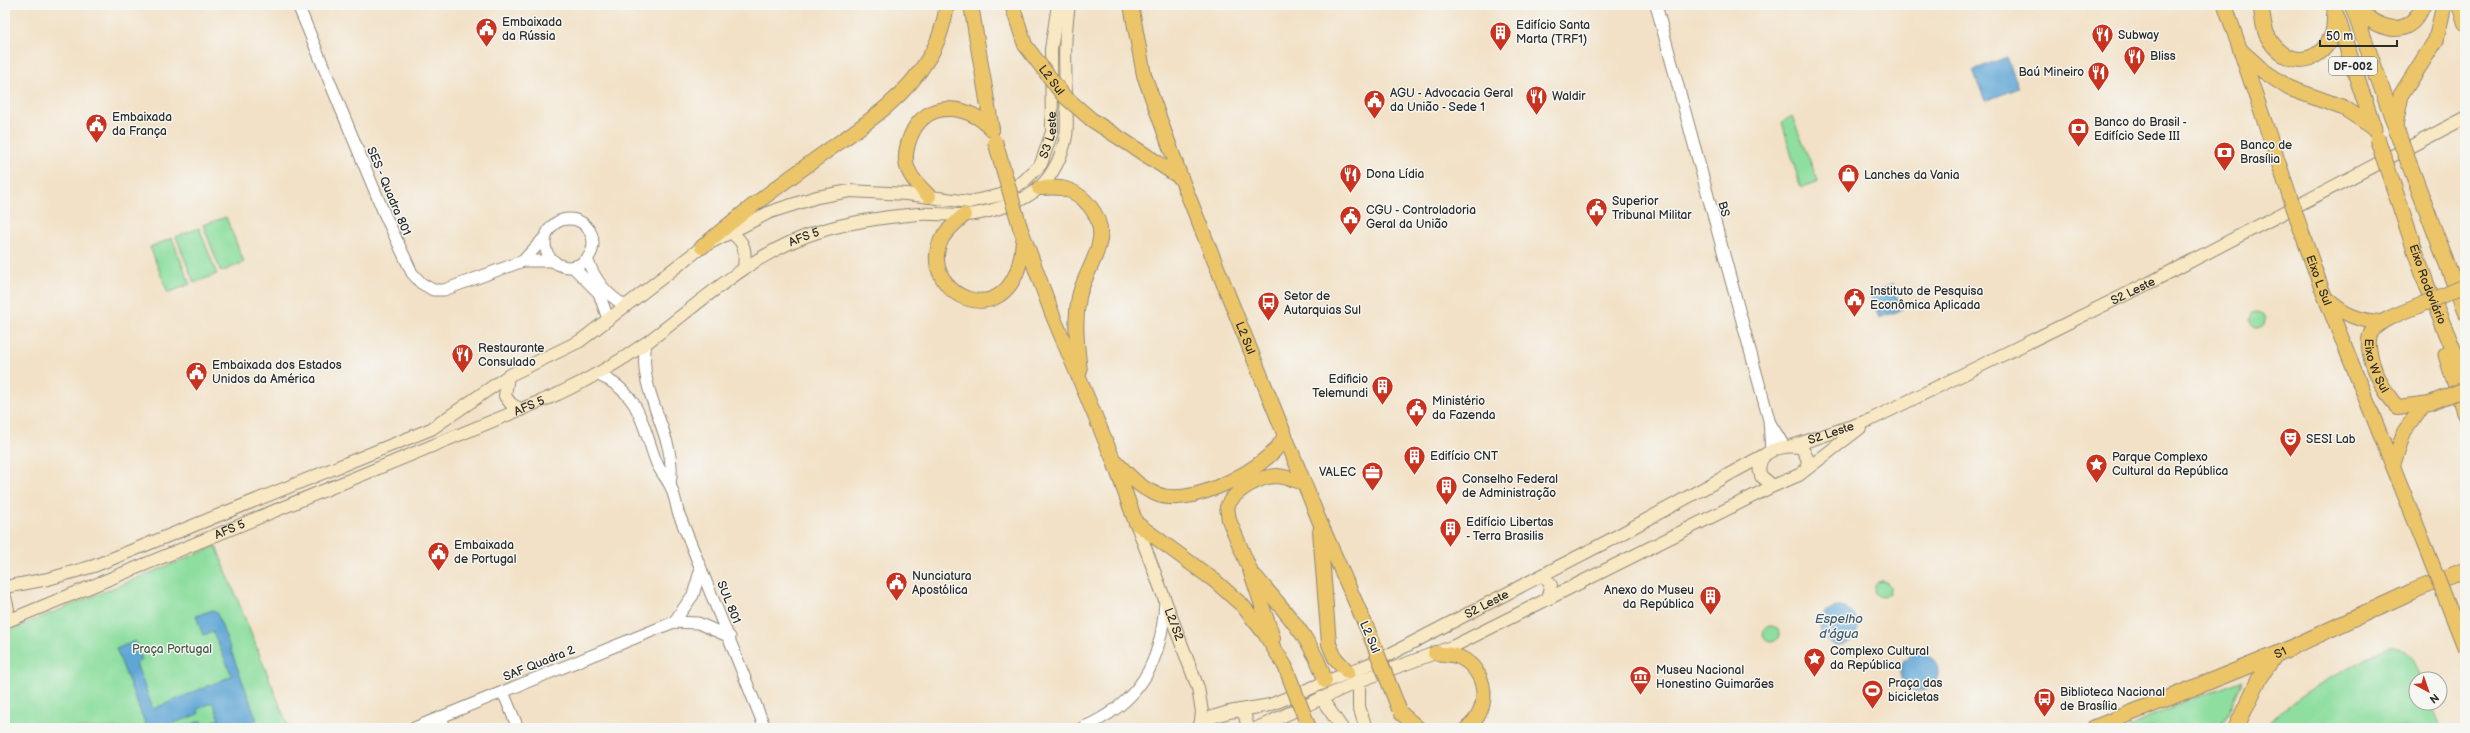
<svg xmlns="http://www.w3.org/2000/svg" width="2470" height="733" viewBox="0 0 2470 733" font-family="'Balsamiq Sans',sans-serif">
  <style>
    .green { fill: #8dde9f; stroke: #5c8465 }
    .water { fill: #5ea6d5; stroke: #446880 }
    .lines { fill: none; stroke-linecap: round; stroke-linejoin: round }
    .tertiary-casing { stroke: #8e8678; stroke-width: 13 }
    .secondary-casing { stroke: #8e8678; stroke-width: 14 }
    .primary-casing { stroke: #8e8678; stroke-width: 16 }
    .trunk-casing { stroke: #8e8678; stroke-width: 17 }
    .tertiary { stroke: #fff; stroke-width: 11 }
    .secondary { stroke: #f8e8c3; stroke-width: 12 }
    .primary { stroke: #edc569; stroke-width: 14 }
    .trunk { stroke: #edc569; stroke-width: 15 }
    .primary-bridge-casing { stroke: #8e8678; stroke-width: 16; stroke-linecap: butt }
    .trunk-bridge-casing { stroke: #8e8678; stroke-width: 17; stroke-linecap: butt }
    .primary-bridge { stroke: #edc569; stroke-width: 14 }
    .trunk-bridge { stroke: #edc569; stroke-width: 15 }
    .labels { text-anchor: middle; stroke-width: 3; stroke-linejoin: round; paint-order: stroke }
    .shield { fill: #f6f6f2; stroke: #686867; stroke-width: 1 }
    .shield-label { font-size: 11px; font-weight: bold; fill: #2b2b2b }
    .poi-label { font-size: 12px; fill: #2b2b2b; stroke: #f6f6f2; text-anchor: start }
    .street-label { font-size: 12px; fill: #2b2b2b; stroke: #f6f6f2 }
    .park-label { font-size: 12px; fill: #445848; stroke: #f6f6f2 }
    .water-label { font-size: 13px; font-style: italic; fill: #3f5c6f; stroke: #f6f6f2 }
  </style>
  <rect width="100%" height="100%" fill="#f6f6f2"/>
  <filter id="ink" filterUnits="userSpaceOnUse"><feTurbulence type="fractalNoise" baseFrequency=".025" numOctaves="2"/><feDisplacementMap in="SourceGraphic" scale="8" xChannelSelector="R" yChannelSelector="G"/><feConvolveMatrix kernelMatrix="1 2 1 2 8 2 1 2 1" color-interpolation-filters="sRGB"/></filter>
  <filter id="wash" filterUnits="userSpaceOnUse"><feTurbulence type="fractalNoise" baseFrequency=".012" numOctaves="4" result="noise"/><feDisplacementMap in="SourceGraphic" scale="16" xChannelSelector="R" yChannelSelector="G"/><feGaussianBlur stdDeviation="0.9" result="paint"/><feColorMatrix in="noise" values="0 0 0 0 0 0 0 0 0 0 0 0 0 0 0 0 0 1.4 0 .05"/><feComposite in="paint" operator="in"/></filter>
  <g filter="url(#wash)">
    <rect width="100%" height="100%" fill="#f2e1c6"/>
    <!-- green -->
    <g class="green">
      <polygon points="1792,116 1818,181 1803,187 1800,185 1782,122"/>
      <polygon points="226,217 244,262 221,272 203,225"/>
      <polygon points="199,228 217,274 194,283 176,237"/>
      <polygon points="172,238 190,284 168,293 150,247"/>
      <circle cx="2257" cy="320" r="8"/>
      <polygon points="216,546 289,728 5,728 5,632"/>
      <circle cx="1882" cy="589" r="8"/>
      <circle cx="1771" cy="634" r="8"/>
      <path d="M2388,647C2409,646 2415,662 2422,679H2416V703H2431L2441,728H2263C2297,693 2345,671 2388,647Z"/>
      <polygon points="2243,680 2221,728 2127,728 2187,701"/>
    </g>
    <!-- water -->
    <g class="water">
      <polygon points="2007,57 2019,88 1985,101 1973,70"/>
      <polygon points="1893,284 1902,310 1879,318 1870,294"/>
      <circle cx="1839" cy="626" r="19"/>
      <polygon points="212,610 217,613 257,720 237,728 183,728 200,721 202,721 205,725 219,719 213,702 198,709 199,713 196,715 161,728 147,728 116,649 135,641 142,660 136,663 153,709 232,676 213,632 203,635 196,616"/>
      <circle cx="1919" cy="672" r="19"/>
    </g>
  </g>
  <g filter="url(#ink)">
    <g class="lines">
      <defs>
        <g id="tertiary">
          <polyline points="298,5 384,213 412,273 421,283 433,290 444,290 523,261 554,261"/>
          <polyline points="1656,5 1769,420 1771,451"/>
          <circle cx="569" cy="243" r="24"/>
          <path d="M587,259C595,280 606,295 626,306"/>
          <polyline points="523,261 546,236"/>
          <polyline points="573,267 599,293 608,319"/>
          <path d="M646,343C636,396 679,435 670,485"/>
          <path d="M598,375C641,392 642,426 657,464C661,472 666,478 670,485C674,493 676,503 678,512L765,728"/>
          <polyline points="1770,423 1784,446"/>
          <polyline points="674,622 693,595 701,568"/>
          <polyline points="503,692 518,728"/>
          <polyline points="441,717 445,728"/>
          <polyline points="414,728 674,622 698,623 730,637"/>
          <path d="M1082,728C1140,703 1162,663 1165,601"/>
        </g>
        <g id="secondary">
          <path d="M730,232C745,242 746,250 744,268"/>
          <polyline points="508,376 505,396 511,404 521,410"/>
          <path id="s1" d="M1792,446L1870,420L2149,283L2465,118"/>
          <path d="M1773,486L1761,476C1752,451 1784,443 1802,448L1808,460L1806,469"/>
          <path id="s2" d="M1136,523L1198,688L1202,712L1200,728"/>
          <polyline points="1543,575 1551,585 1547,598"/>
          <path id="s3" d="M5,587L48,579L94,566L431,429L508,376L580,341L702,247L770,212L817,197L850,191L907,194L969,202L1001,195L1024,181L1041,164L1052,132L1051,49L1058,5"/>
          <polyline points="5,597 8,609 5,617"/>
          <path id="s4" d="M5,622L558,394C590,379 618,363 646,343C702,302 753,251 821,231C853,221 884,217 918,214C932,213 947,215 961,215C984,215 1023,203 1040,187C1053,175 1063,154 1066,136C1068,124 1066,109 1066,96C1065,65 1064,35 1069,5"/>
          <polyline points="1359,681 1359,707 1366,728"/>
          <polyline points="1321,698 1342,728"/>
          <polyline points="1240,710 1245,716 1248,728"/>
          <path id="s5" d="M1197,728L1212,717L1229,712L1270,705L1377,661L1608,541L1766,454"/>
          <polyline points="1257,728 1359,681 1454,646 1773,486 1799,475 1860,428"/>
        </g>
        <g id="primary">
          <polyline points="971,5 992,130"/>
          <polyline points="1012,5 1025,45"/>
          <path id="s6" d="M1131,5L1144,75L1181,178L1319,520L1370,635"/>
          <polyline points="2225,5 2285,182"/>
          <polyline points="2459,5 2465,23"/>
          <polyline points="1092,120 1181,178"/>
          <path d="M1039,188C1046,188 1054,187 1061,188C1083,192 1103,216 1100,239C1097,260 1083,277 1079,297C1074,322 1077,346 1080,371"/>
          <path d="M929,196C920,187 907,175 906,161C905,151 909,138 914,129C933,98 970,107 992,129"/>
          <path d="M964,215C956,223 946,230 941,240C916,295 1016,343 1023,241"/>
          <polyline points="1020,227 1053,316 1113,459 1136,523 1215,581 1243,606 1265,634 1285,666"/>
          <path id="s7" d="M2303,236L2321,287L2427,551"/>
          <path d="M702,247C740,214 780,185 820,156C859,128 903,101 928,59C938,44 944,23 947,5"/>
          <path d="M2327,299C2344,315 2359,321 2382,322"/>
          <path id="s8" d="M2416,307C2402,313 2383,318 2373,330C2359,346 2384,395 2398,407L2430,403"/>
          <path d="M1116,462C1127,474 1140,488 1156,494C1188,507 1246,477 1270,455C1276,450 1281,443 1285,436"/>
          <polyline points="2393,465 2404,432 2423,405"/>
          <polyline points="1320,531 1329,644 1335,658 1348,672"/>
          <path d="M1256,577C1282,609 1314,640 1325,681"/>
          <path d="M1273,638L1250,570L1229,520L1227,507C1233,491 1260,476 1277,476C1287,477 1295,480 1304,483"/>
          <path d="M1435,653C1442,654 1453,654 1459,657C1488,670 1492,709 1467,728"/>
          <polyline points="1402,714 1418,728"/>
        </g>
        <g id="trunk">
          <path d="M2261,5C2262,15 2263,26 2267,35C2282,66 2318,69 2332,35C2335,28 2334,19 2335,11"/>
          <polyline points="2352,5 2395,125"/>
          <path d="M2353,6C2376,27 2407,44 2423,5"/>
          <polyline points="2337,17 2374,129"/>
          <polyline points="2241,51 2262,70 2289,88 2344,108 2373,127"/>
          <polyline points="2395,125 2401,95 2436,40 2444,5"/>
          <polyline points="2415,179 2465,312"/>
          <path id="s9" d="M2394,188L2426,283L2465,378"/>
          <polyline points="2446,355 2465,415"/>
          <path id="s10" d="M2094,728L2275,655L2411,592L2465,570"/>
          <polyline points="2236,728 2260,677 2275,655"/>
        </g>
      </defs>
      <!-- tertiary casing -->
      <use href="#tertiary" class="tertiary-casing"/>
      <!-- secondary casing -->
      <use href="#secondary" class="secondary-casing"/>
      <!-- primary casing -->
      <use href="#primary" class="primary-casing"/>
      <!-- trunk casing -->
      <use href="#trunk" class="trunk-casing"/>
      <!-- tertiary -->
      <use href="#tertiary" class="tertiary"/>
      <!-- secondary -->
      <use href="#secondary" class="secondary"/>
      <!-- primary -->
      <use href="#primary" class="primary"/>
      <!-- trunk -->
      <use href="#trunk" class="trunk"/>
      <defs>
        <g id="primary-bridge">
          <path id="s11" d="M1025,45L1063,95L1092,120"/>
          <polyline points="995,141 1020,227"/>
          <polyline points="2285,182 2303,236"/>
          <polyline points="2416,307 2465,286"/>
          <polyline points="2430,403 2465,389"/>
          <polyline points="2427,551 2465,648"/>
          <polyline points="1370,635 1399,709"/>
          <polyline points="1285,666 1309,728"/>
        </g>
        <g id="trunk-bridge">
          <polyline points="2396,129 2415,179"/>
          <polyline points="2377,138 2394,188"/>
        </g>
      </defs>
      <!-- primary-bridge casing -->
      <use href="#primary-bridge" class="primary-bridge-casing"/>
      <!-- trunk-bridge casing -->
      <use href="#trunk-bridge" class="trunk-bridge-casing"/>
      <!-- primary-bridge -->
      <use href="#primary-bridge" class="primary-bridge"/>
      <!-- trunk-bridge -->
      <use href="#trunk-bridge" class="trunk-bridge"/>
    </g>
  </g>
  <!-- icons -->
  <defs>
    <symbol id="civic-pin" viewBox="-11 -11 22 30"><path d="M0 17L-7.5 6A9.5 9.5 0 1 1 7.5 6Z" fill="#c8321e" stroke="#f6f6f2"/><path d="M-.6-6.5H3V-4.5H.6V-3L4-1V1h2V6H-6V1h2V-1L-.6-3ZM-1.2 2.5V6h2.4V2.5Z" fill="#fff"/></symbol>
    <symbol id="building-pin" viewBox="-11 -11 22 30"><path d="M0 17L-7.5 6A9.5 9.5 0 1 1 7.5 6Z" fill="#c8321e" stroke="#f6f6f2"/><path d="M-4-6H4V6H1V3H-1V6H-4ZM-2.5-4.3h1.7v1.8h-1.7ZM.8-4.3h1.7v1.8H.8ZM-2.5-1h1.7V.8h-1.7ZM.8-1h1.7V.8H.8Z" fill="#fff"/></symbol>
    <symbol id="restaurant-pin" viewBox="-11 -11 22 30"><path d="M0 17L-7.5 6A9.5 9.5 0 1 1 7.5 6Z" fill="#c8321e" stroke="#f6f6f2"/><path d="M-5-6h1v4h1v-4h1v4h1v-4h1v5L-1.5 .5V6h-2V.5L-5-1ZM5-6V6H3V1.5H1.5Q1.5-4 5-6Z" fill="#fff"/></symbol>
    <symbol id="bank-pin" viewBox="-11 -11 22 30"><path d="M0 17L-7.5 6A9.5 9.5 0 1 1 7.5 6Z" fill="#c8321e" stroke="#f6f6f2"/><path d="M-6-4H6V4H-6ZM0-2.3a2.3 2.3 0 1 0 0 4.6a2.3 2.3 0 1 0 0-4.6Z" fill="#fff"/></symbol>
    <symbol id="shop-pin" viewBox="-11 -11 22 30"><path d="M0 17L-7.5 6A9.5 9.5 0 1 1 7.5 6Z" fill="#c8321e" stroke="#f6f6f2"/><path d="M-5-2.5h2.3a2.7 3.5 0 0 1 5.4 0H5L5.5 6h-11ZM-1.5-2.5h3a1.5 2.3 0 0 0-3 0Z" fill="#fff"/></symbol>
    <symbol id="bus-pin" viewBox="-11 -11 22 30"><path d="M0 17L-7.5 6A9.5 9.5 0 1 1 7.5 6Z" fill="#c8321e" stroke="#f6f6f2"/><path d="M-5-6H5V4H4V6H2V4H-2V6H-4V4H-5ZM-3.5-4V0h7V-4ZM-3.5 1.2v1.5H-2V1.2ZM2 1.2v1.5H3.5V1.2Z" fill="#fff"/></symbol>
    <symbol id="theatre-pin" viewBox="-11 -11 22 30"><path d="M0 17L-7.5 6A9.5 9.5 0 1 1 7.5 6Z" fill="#c8321e" stroke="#f6f6f2"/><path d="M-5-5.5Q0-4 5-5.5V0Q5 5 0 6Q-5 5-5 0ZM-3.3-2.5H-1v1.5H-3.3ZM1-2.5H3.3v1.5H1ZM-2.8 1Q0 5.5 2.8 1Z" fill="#fff"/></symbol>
    <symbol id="sight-pin" viewBox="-11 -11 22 30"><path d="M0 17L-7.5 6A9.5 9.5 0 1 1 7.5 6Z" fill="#c8321e" stroke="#f6f6f2"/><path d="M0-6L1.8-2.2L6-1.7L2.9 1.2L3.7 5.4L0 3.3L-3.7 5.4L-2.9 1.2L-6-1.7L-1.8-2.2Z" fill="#fff"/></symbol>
    <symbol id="office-pin" viewBox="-11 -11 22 30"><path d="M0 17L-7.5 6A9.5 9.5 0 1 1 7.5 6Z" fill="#c8321e" stroke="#f6f6f2"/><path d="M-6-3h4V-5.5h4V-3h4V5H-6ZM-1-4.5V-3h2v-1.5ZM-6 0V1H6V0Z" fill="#fff"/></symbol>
    <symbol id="museum-pin" viewBox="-11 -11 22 30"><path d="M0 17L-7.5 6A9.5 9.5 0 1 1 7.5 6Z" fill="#c8321e" stroke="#f6f6f2"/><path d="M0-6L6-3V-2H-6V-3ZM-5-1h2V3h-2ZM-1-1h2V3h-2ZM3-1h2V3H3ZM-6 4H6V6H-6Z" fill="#fff"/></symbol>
    <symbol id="stadium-pin" viewBox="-11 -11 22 30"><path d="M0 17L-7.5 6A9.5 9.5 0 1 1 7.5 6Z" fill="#c8321e" stroke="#f6f6f2"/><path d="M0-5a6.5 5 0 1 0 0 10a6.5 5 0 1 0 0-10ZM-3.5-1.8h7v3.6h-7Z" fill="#fff"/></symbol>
  </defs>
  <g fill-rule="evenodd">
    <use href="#civic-pin" x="474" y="16" width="25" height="34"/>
    <use href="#building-pin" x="1488" y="20" width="25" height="34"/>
    <use href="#restaurant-pin" x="2090" y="22" width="25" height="34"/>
    <use href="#restaurant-pin" x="2122" y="44" width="25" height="34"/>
    <use href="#restaurant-pin" x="2086" y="60" width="25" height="34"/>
    <use href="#restaurant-pin" x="1524" y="84" width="25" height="34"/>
    <use href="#civic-pin" x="1362" y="88" width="25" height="34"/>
    <use href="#civic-pin" x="84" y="112" width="25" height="34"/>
    <use href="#bank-pin" x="2066" y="116" width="25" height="34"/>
    <use href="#bank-pin" x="2212" y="140" width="25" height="34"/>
    <use href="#restaurant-pin" x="1338" y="162" width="25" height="34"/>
    <use href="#shop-pin" x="1836" y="162" width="25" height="34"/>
    <use href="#civic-pin" x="1584" y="196" width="25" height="34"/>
    <use href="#civic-pin" x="1338" y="204" width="25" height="34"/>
    <use href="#civic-pin" x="1842" y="286" width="25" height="34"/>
    <use href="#bus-pin" x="1256" y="290" width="25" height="34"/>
    <use href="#restaurant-pin" x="450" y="342" width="25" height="34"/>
    <use href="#civic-pin" x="184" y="360" width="25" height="34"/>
    <use href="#building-pin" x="1370" y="374" width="25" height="34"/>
    <use href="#civic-pin" x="1404" y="396" width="25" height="34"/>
    <use href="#theatre-pin" x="2278" y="426" width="25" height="34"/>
    <use href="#building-pin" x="1402" y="444" width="25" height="34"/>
    <use href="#sight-pin" x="2084" y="452" width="25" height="34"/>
    <use href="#office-pin" x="1360" y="460" width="25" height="34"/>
    <use href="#building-pin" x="1434" y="474" width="25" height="34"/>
    <use href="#building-pin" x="1438" y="516" width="25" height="34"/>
    <use href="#civic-pin" x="426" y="540" width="25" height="34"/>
    <use href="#civic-pin" x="884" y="570" width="25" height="34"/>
    <use href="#building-pin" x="1698" y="584" width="25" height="34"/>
    <use href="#sight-pin" x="1802" y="646" width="25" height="34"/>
    <use href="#museum-pin" x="1628" y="664" width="25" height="34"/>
    <use href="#stadium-pin" x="1860" y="678" width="25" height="34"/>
    <use href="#bus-pin" x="2032" y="686" width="25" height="34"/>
  </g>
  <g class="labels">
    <!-- shield labels -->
    <rect class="shield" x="2329" y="57" width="48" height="18" rx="3"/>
    <g class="shield-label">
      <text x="2353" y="70">DF-002</text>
    </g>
    <!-- poi labels -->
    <g class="poi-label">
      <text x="502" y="26">Embaixada<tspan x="502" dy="14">da Rússia</tspan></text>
      <text x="1516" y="29">Edifício Santa<tspan x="1516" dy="14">Marta (TRF1)</tspan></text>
      <text x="2118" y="39">Subway</text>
      <text x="2150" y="60">Bliss</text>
      <text x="2084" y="76" text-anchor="end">Baú Mineiro</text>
      <text x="1390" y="97">AGU - Advocacia Geral<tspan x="1390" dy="14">da União - Sede 1</tspan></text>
      <text x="1552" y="100">Waldir</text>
      <text x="112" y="121">Embaixada<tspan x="112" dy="14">da França</tspan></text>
      <text x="2094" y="126">Banco do Brasil -<tspan x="2094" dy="14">Edifício Sede III</tspan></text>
      <text x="2240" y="149">Banco de<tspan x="2240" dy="14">Brasília</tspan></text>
      <text x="1366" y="178">Dona Lídia</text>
      <text x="1864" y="179">Lanches da Vania</text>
      <text x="1612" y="205">Superior<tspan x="1612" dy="14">Tribunal Militar</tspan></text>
      <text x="1366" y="214">CGU - Controladoria<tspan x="1366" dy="14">Geral da União</tspan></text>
      <text x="1870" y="295">Instituto de Pesquisa<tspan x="1870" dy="14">Econômica Aplicada</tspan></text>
      <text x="1284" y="300">Setor de<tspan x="1284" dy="14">Autarquias Sul</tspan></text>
      <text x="478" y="352">Restaurante<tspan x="478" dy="14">Consulado</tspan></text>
      <text x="212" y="369">Embaixada dos Estados<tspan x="212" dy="14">Unidos da América</tspan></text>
      <text x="1368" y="383" text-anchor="end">Edificio<tspan x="1368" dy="14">Telemundi</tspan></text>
      <text x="1432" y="405">Ministério<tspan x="1432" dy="14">da Fazenda</tspan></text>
      <text x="2306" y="443">SESI Lab</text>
      <text x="1430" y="460">Edifício CNT</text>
      <text x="2112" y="461">Parque Complexo<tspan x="2112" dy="14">Cultural da República</tspan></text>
      <text x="1356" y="476" text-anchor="end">VALEC</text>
      <text x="1462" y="483">Conselho Federal<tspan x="1462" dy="14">de Administração</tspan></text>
      <text x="1466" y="526">Edifício Libertas<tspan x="1466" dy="14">- Terra Brasilis</tspan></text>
      <text x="454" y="549">Embaixada<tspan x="454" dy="14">de Portugal</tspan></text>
      <text x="912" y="580">Nunciatura<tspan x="912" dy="14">Apostólica</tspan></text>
      <text x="1694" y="594" text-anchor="end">Anexo do Museu<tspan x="1694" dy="14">da República</tspan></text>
      <text x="1830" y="655">Complexo Cultural<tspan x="1830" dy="14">da República</tspan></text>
      <text x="1656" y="674">Museu Nacional<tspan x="1656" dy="14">Honestino Guimarães</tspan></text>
      <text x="1888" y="687">Praça das<tspan x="1888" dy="14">bicicletas</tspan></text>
      <text x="2060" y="696">Biblioteca Nacional<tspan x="2060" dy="14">de Brasília</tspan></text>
    </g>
    <!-- street labels -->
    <g class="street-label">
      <text dy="4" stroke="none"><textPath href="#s11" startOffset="44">L2 Sul</textPath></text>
      <text dy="4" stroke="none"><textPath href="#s3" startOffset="1176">S3 Leste</textPath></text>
      <text transform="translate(389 191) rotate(67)" y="4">SES - Quadra 801</text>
      <text transform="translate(1724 209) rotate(75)" y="4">BS</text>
      <text dy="4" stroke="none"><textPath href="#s4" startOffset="891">AFS 5</textPath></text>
      <text dy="4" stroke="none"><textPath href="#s7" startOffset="47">Eixo L Sul</textPath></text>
      <text dy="4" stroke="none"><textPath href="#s9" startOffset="102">Eixo Rodoviário</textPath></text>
      <text dy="4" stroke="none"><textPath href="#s1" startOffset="375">S2 Leste</textPath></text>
      <text dy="4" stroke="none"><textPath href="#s6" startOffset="353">L2 Sul</textPath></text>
      <text dy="4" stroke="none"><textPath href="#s8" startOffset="87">Eixo W Sul</textPath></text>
      <text dy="4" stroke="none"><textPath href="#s4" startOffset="567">AFS 5</textPath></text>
      <text dy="4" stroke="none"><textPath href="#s1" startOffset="41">S2 Leste</textPath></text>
      <text dy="4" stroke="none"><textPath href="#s4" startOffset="243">AFS 5</textPath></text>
      <text transform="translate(729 602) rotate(68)" y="4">SUL 801</text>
      <text dy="4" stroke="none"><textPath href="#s5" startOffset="317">S2 Leste</textPath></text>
      <text dy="4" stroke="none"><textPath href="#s2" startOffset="108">L2/S2</textPath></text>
      <text transform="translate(1370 637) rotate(67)" y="4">L2 Sul</text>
      <text dy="4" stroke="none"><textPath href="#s10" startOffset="201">S1</textPath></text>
      <text transform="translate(539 663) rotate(-22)" y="4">SAF Quadra 2</text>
    </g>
    <!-- park labels -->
    <g class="park-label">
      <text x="172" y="653">Praça Portugal</text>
    </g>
    <!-- water labels -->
    <g class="water-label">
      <text x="1839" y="623">Espelho<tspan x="1839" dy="15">d'água</tspan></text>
    </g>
  </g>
  <!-- margin -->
  <rect width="2470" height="733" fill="none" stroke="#f6f6f2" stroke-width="20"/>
  <!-- north arrow -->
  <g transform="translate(2428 691) rotate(140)"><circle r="19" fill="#f6f6f2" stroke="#a5a5a2"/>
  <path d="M0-3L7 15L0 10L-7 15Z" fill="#c8321e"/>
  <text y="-6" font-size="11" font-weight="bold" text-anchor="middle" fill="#2b2b2b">N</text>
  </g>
  <!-- scale -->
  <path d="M2320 40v6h77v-6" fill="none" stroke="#2b2b2b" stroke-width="2"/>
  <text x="2326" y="40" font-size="12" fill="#2b2b2b" stroke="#f6f6f2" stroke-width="3" paint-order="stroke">50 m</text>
</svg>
